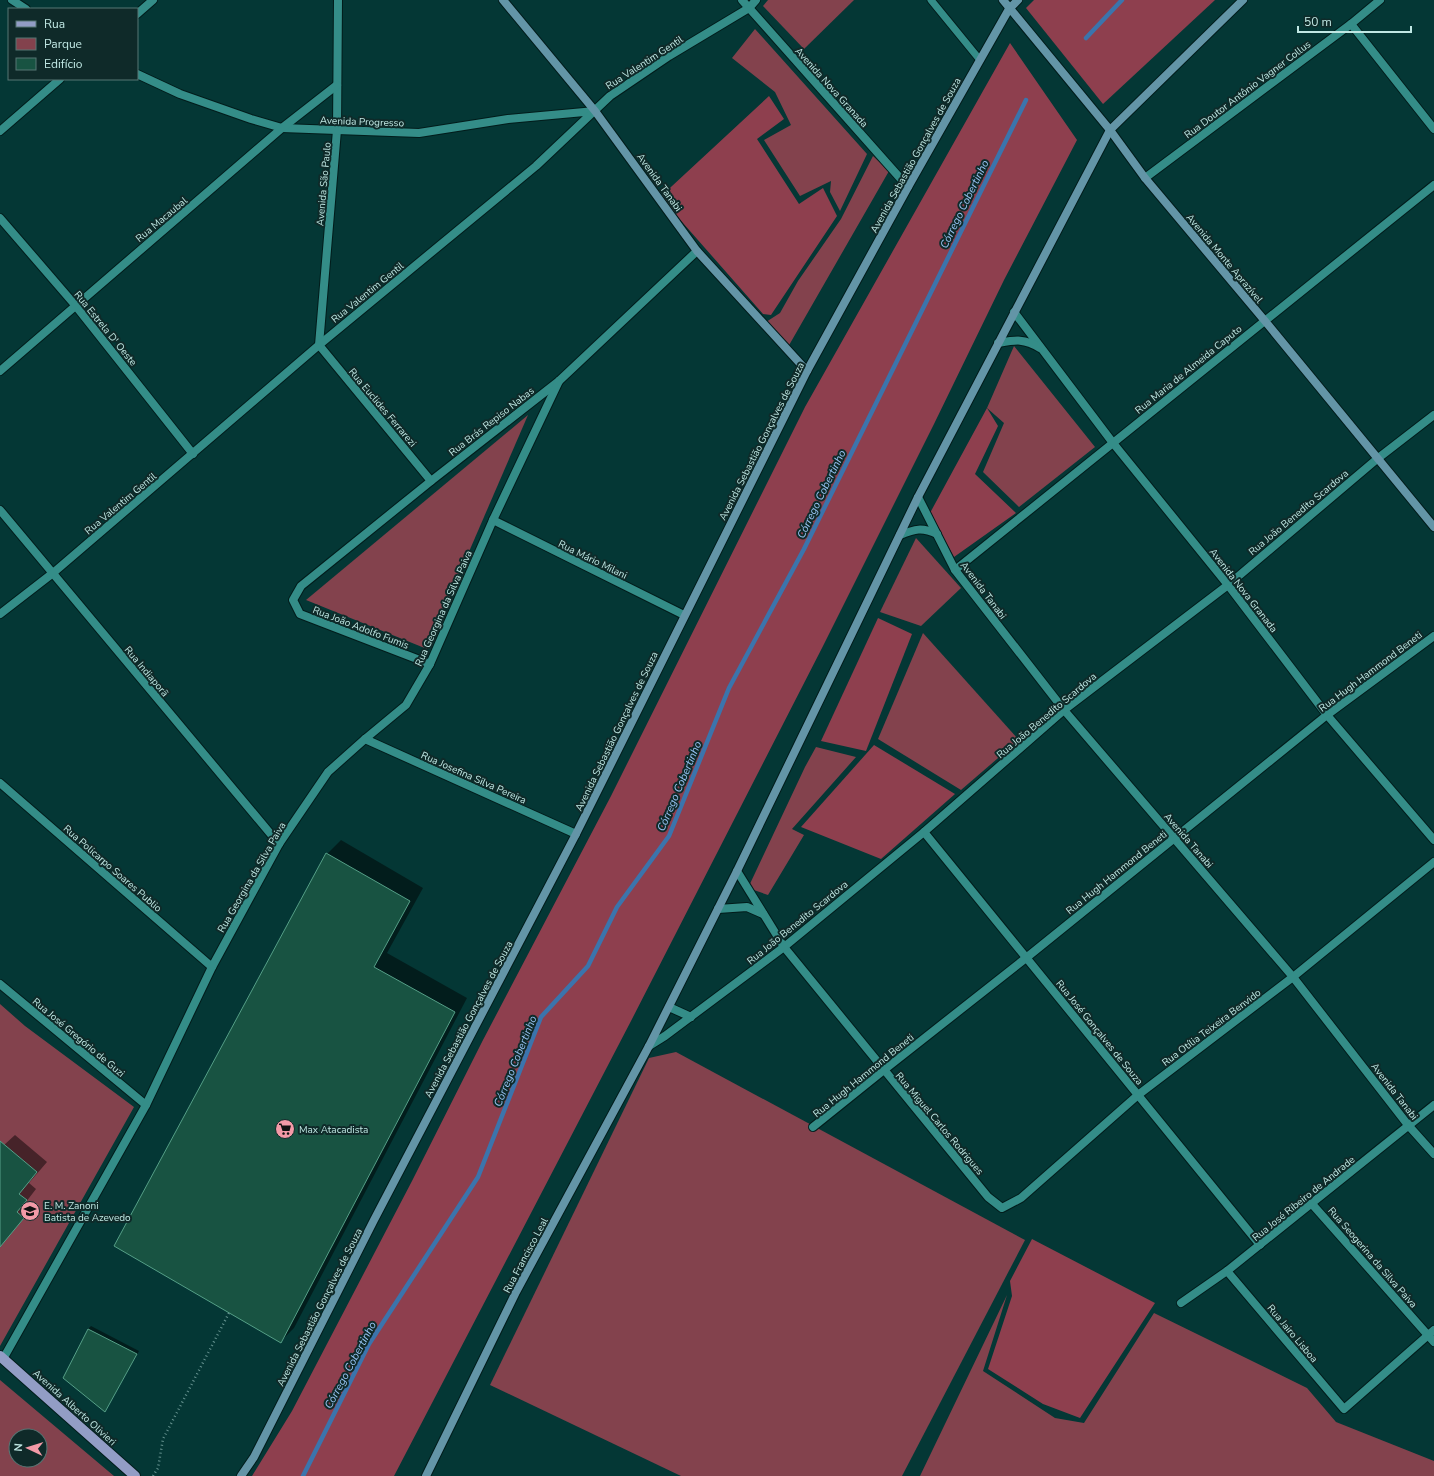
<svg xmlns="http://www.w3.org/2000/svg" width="1434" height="1476" viewBox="0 0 1434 1476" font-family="'Nunito Sans',sans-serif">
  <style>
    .green { fill: #83424d; fill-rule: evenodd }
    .forest { fill: #8e3f4e }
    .shadow { fill: #0007 }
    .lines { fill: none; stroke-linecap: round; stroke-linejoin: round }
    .stream { stroke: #3b74ac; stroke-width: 4.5 }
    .building { fill: #185342; stroke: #559f87 }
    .lane-casing { stroke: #021c1b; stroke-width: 9 }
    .street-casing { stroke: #021c1b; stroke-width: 10 }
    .secondary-casing { stroke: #021c1b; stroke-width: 10 }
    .primary-casing { stroke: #021c1b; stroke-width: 12 }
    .path { stroke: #65928f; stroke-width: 2.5; stroke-dasharray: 1 3; stroke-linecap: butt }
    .lane { stroke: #348d88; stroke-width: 7 }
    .street { stroke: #348d88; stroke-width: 8 }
    .secondary { stroke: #6395a7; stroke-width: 8 }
    .primary { stroke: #929dc5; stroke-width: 10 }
    .labels { text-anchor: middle; stroke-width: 4; stroke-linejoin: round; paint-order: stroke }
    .street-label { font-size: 10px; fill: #c0e8e4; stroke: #0f2a29 }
    .poi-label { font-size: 10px; fill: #c0e8e4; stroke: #0f2a29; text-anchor: start }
    .water-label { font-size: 11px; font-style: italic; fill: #98c4f4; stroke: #0f2a29 }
  </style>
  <rect width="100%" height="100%" fill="#043735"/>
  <!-- green -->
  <g class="green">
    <polygon points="768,0 854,0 804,49 763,6"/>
    <polygon points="755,29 867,154 840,211 830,192 831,181 800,196 764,140 791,125 775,92 732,58"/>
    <polygon points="873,156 889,171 788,347 766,322 780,313 798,281 841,219"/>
    <polygon points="1014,346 1095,447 1019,507 983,472 1004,423 987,408"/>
    <polygon points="528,415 427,649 306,600"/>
    <polygon points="916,538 961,588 921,626 880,612"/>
    <polygon points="923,633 1019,740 961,790 878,739"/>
    <polygon points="816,747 856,757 792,829 804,835 768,895 748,888 805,767"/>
    <polygon points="0,1004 25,1026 134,1107 0,1346"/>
    <polygon points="676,1052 1025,1240 902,1476 681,1476 490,1385 649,1058"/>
    <polygon points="1007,1295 983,1371 1055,1418 1084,1423 1154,1313 1307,1388 1336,1422 1434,1461 1434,1476 920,1476"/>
    <path d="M0,1380L114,1476H0ZM16,1436H40V1460H16Z"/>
  </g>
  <!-- forest -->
  <g class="forest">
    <polygon points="1034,0 1215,0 1103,104 1026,8"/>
    <polygon points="1010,43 1077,140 1004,280 934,424 822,648 631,1021 394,1476 252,1476 292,1411 412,1181 483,1040 611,796 805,407"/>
    <polygon points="769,96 784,119 757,139 799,204 823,188 837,216 771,315 763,314 668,206 658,199"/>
    <polygon points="987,408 998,426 975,474 1016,513 954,557 930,513"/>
    <polygon points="878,618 912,634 866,751 821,741"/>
    <polygon points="874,745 955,794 881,859 801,827"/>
    <polygon points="1032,1239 1155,1303 1080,1418 1043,1404 988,1369 1012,1296 1010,1281"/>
  </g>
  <!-- shadow -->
  <g class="shadow">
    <polygon points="341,840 423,888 387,953 467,998 294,1328 280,1342 327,854"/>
    <polygon points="15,1135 47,1162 29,1183 36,1189 26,1202 33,1207 1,1245 0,1142 4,1145"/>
    <polygon points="91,1326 139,1351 105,1410 64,1378 88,1329"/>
  </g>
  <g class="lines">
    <!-- stream -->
    <g class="stream">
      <polyline points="1086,38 1122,0"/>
      <polyline points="303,1476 369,1344 478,1177 541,1017 588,966 617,907 669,836 729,688 804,549 1026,100"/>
    </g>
  </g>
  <!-- building -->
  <g class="building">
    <polygon points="326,853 410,901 374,967 455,1012 281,1343 114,1246"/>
    <polygon points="0,1141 37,1172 19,1194 27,1200 17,1212 24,1218 0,1247"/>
    <polygon points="88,1329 137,1354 105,1412 63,1378"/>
  </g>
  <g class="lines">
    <defs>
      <polyline id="lane" points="931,0 980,60"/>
      <g id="street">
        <polyline points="12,0 26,9"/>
        <polyline points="338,0 337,130 319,345 431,481"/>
        <polyline points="742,0 908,187"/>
        <polyline points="137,14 153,0"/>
        <polyline points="1351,24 1434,129"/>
        <polyline points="137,74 180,94 251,119 282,128 419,133 508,119 595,111"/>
        <polyline points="0,131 60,79"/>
        <polyline points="1145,178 1351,24 1380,0"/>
        <polyline points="0,218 75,305 193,454"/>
        <polyline points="1014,312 1113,443 1228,585 1327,715 1434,840"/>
        <path d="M998,343C1015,340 1024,338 1040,348"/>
        <polyline points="0,371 282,128 337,85"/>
        <polyline points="918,497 955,570 1064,710 1293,977 1408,1125 1434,1154"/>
        <polyline points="0,510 279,844"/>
        <polyline points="493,520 684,615"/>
        <path d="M900,535C915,529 922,527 937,534"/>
        <polyline points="955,570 1434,185"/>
        <polyline points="0,614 53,573 319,345 536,166 610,96 669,56 749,8 756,0"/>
        <polyline points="430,664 300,614 293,600 301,586 431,481 559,381 697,251"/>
        <polyline points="365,739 576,834"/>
        <polyline points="0,783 212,967"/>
        <polyline points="924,832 1260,1245"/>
        <polyline points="737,871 784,947 988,1197 1002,1208 1021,1198 1138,1095 1293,977 1434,862"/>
        <polyline points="718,909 747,907 763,914"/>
        <polyline points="0,984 146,1105"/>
        <polyline points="669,1007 691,1017"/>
        <polyline points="649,1046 665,1036 784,947 924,832 1064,710 1228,585 1377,459 1434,415"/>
        <polyline points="813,1127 884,1070 1026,958 1327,715 1434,636"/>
        <polyline points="1312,1204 1434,1342"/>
        <polyline points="1227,1271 1344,1409 1434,1330"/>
        <polyline points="1181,1303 1227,1271 1434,1105"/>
        <polyline points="3,1359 146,1105 212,967 279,844 328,772 365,739 406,705 430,664 493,520 559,381"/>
      </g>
      <g id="secondary">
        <polyline points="503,0 595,111 697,251 807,371"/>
        <polyline points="1003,0 1110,130 1145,178 1265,321 1434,527"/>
        <polyline points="241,1476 254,1457 374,1220 576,834 807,371 908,187 1009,9 1018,0"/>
        <polyline points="426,1476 516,1292 649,1046 737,871 918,497 1110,130 1243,0"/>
      </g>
      <polyline id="primary" points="0,1356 135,1476"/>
    </defs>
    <!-- lane casing -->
    <use href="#lane" class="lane-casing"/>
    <!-- street casing -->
    <use href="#street" class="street-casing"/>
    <!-- secondary casing -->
    <use href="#secondary" class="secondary-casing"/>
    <!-- primary casing -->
    <use href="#primary" class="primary-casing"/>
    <!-- path -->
    <polyline class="path" points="153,1476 158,1468 163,1439 229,1313"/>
    <!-- lane -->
    <use href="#lane" class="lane"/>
    <!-- street -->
    <use href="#street" class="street"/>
    <!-- secondary -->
    <use href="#secondary" class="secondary"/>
    <!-- primary -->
    <use href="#primary" class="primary"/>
  </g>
  <!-- icons -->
  <defs>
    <symbol id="supermarket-disc" viewBox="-11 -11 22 22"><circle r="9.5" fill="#f39aa7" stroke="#0f2a29"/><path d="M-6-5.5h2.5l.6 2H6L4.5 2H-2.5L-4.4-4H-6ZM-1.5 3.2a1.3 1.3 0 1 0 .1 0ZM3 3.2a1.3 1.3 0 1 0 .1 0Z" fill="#111"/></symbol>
    <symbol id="school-disc" viewBox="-11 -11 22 22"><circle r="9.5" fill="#f39aa7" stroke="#0f2a29"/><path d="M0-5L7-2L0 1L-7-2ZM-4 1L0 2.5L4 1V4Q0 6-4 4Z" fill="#111"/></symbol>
  </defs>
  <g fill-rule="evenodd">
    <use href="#supermarket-disc" x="274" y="1118" width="22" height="22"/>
    <use href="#school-disc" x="19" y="1200" width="22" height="22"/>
  </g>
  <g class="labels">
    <!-- street labels -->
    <g class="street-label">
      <text transform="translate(644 62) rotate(-33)" y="4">Rua Valentim Gentil</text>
      <text transform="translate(832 87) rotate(48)" y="4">Avenida Nova Granada</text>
      <text transform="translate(1247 89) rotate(-37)" y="4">Rua Doutor Antônio Vagner Collus</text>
      <text transform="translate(362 121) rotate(2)" y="4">Avenida Progresso</text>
      <text transform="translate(915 155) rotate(-61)" y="4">Avenida Sebastião Gonçalves de Souza</text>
      <text transform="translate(660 182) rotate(54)" y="4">Avenida Tanabi</text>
      <text transform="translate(323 184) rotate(-85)" y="4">Avenida São Paulo</text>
      <text transform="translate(161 219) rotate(-40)" y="4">Rua Macaubal</text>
      <text transform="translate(1225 258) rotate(50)" y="4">Avenida Monte Aprazível</text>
      <text transform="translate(367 292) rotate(-39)" y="4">Rua Valentim Gentil</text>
      <text transform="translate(106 328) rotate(51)" y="4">Rua Estrela D' Oeste</text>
      <text transform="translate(1188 369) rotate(-39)" y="4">Rua Maria de Almeida Caputo</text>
      <text transform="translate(383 407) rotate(50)" y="4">Rua Euclides Ferrarezi</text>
      <text transform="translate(491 421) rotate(-38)" y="4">Rua Brás Repiso Nabas</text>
      <text transform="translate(761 441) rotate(-63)" y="4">Avenida Sebastião Gonçalves de Souza</text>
      <text transform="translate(120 503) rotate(-40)" y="4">Rua Valentim Gentil</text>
      <text transform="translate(1298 512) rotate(-40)" y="4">Rua João Benedito Scardova</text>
      <text transform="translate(593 559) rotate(26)" y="4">Rua Mário Milani</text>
      <text transform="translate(984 590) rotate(53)" y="4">Avenida Tanabi</text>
      <text transform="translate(1244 590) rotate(52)" y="4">Avenida Nova Granada</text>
      <text transform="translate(443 608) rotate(-66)" y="4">Rua Georgina da Silva Paiva</text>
      <text transform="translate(361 627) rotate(21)" y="4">Rua João Adolfo Fumis</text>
      <text transform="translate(147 671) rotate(50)" y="4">Rua Indiaporã</text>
      <text transform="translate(1370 671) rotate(-37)" y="4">Rua Hugh Hammond Beneti</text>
      <text transform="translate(1046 715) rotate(-40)" y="4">Rua João Benedito Scardova</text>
      <text transform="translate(616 731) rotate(-64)" y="4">Avenida Sebastião Gonçalves de Souza</text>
      <text transform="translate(474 777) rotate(24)" y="4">Rua Josefina Silva Pereira</text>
      <text transform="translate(1189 840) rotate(49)" y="4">Avenida Tanabi</text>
      <text transform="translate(113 868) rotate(41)" y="4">Rua Policarpo Soares Publio</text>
      <text transform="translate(1116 872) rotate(-39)" y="4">Rua Hugh Hammond Beneti</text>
      <text transform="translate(251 877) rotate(-60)" y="4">Rua Georgina da Silva Paiva</text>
      <text transform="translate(797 922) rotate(-39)" y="4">Rua João Benedito Scardova</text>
      <text transform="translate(468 1019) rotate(-62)" y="4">Avenida Sebastião Gonçalves de Souza</text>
      <text transform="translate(1211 1027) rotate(-37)" y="4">Rua Otília Teixeira Benvido</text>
      <text transform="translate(1100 1032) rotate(51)" y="4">Rua José Gonçalves de Souza</text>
      <text transform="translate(79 1037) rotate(40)" y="4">Rua José Gregório de Guzi</text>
      <text transform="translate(863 1075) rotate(-39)" y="4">Rua Hugh Hammond Beneti</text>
      <text transform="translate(1395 1091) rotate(52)" y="4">Avenida Tanabi</text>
      <text transform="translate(940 1123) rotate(50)" y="4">Rua Miguel Carlos Rodrigues</text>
      <text transform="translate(1303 1198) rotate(-39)" y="4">Rua José Ribeiro de Andrade</text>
      <text transform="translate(525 1255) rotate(-62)" y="4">Rua Francisco Leal</text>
      <text transform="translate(1373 1257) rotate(49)" y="4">Rua Seogerina da Silva Paiva</text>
      <text transform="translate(319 1307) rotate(-63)" y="4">Avenida Sebastião Gonçalves de Souza</text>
      <text transform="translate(1293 1333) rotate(50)" y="4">Rua Jairo Lisboa</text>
      <text transform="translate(75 1407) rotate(42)" y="4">Avenida Alberto Olivieri</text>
    </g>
    <!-- poi labels -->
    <g class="poi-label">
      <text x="299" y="1133">Max Atacadista</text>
      <text x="44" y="1209">E. M. Zanoni<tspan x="44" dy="12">Batista de Azevedo</tspan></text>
    </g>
    <!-- water labels -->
    <g class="water-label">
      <text transform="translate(964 204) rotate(-64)" y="4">Córrego Cobertinho</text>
      <text transform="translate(821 494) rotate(-64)" y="4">Córrego Cobertinho</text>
      <text transform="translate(679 786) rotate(-67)" y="4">Córrego Cobertinho</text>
      <text transform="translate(515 1061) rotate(-68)" y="4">Córrego Cobertinho</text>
      <text transform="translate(350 1365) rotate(-62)" y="4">Córrego Cobertinho</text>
    </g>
  </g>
  <!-- legend -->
  <rect x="8" y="8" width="130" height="72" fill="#0f2a29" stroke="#567674"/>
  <rect x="16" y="21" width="20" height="6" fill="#929dc5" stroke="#567674"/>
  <text x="44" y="28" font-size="12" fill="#c0e8e4">Rua</text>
  <rect x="16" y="38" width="20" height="12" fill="#83424d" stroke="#567674"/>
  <text x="44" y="48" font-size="12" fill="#c0e8e4">Parque</text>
  <rect x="16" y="58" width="20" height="12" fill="#185342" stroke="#567674"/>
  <text x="44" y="68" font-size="12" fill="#c0e8e4">Edifício</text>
  <!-- north arrow -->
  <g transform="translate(28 1448) rotate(274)"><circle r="19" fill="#0f2a29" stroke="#567674"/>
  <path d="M0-3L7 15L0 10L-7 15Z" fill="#f39aa7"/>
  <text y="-6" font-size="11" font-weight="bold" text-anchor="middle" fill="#c0e8e4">N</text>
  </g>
  <!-- scale -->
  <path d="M1298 26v6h113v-6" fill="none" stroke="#c0e8e4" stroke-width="2"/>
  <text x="1304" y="26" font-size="12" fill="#c0e8e4" stroke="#0f2a29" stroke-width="3" paint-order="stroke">50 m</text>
</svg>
